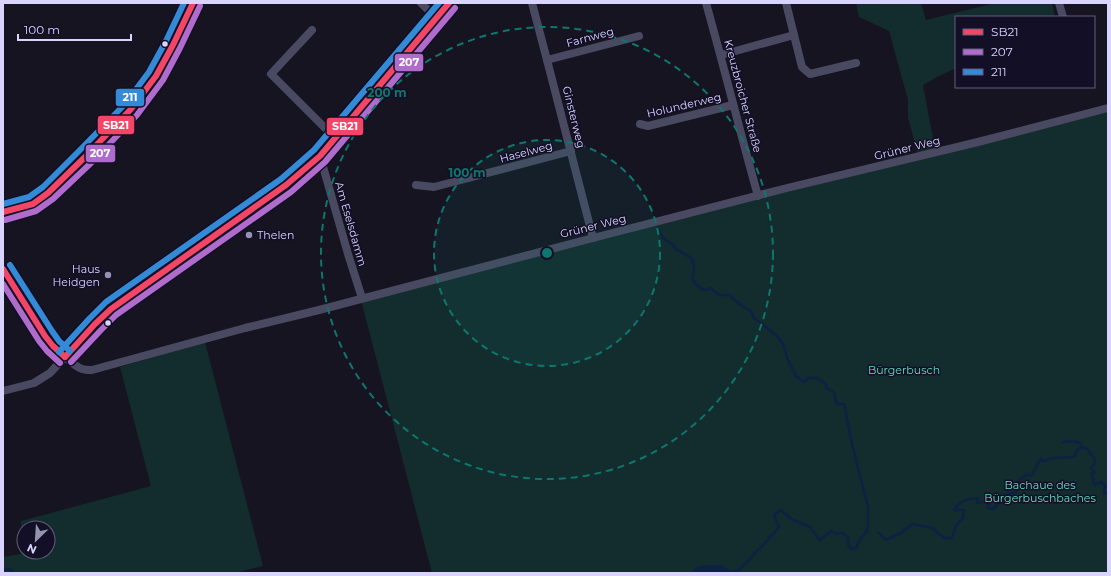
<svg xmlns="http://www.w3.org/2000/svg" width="1111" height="576" viewBox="0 0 1111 576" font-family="Montserrat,sans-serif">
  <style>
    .green { fill: #132c2d; fill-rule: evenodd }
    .water { fill: #0d2144 }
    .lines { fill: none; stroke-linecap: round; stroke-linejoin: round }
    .stream { stroke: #0d2144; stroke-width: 2.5 }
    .minor { stroke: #4a4962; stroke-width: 8 }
    .bus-1-casing { stroke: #130f26; stroke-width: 9 }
    .bus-2-casing { stroke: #130f26; stroke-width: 9 }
    .bus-3-casing { stroke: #130f26; stroke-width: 9 }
    .bus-1 { stroke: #f34667; stroke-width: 6 }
    .bus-2 { stroke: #b06ccc; stroke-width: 6 }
    .bus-3 { stroke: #338bd7; stroke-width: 6 }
    .ring { fill: none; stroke: #0f766e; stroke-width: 2; stroke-dasharray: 7 5 }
    .bus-dot { fill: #d9d4ff; stroke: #130f26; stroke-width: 1.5 }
    .poi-dot { fill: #9591b1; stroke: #130f26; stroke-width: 1.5 }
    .labels { text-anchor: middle; stroke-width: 3; stroke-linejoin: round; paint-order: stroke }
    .street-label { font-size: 11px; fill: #d9d4ff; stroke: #130f26 }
    .poi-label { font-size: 11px; fill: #d9d4ff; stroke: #130f26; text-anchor: start }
    .park-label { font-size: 11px; fill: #5fe0c0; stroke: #130f26 }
    .centre { fill: #0f766e; stroke: #130f26; stroke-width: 2 }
    .ring-label { font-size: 12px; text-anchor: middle; font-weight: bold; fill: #0f766e; stroke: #130f26; stroke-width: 3; stroke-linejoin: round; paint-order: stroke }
    .line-badge { stroke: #130f26; stroke-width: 1.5 }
    .badge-label { font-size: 11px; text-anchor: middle; font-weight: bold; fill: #fff }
  </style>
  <rect width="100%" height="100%" fill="#161421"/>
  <!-- green -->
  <g class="green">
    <polygon points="856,3 921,3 926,20 995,3 1052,3 1055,17 956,17 956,68 937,77 923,85 935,149 918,154 908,118 908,100 889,31 859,17"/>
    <polygon points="1108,110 1108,573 432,573 361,300"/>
    <path d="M205,342L263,566L234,573H3V557L21,554V521L151,486L120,367ZM24,528H48V552H24Z"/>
  </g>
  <!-- water -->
  <polygon class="water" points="720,565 731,571 732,573 690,573 698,566"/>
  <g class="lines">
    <!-- stream -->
    <g class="stream">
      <path d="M658,229L663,238L673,245L676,249L690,257L693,261L694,272L692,278C694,283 700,289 705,290C707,290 709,289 711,288C720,296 717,295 729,295L742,306L751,311L754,318L765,326L778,337L783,344L788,360L796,376L804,382L806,381L807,378H817L826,384V388L834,392L836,402L838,404H844L852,444L868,507V525L866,532"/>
      <polyline points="1063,442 1072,441 1080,443 1082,447"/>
      <path d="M879,533L886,540L901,533L912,524L932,528L944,538H952L956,526L963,518L964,510H954C960,500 967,499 978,498L977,503L984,502L989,504L988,508L993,509L1009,493H1015L1020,486L1018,481L1026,475H1032L1041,458L1043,461C1047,461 1049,459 1052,458C1060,457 1066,459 1075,456L1076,451L1082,447L1087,449L1095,459L1094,465L1091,468L1095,472L1092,473L1094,485L1101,482L1105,486L1104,493L1108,494"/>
      <polyline points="3,570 10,569 13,573"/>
      <polyline points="728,573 739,570 766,542 779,527 774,515 781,510 791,519 810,527 820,540 831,531 837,534 842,533 848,537 848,544 851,549 856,548 859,541 866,532 868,532"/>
    </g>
    <!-- minor -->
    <g class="minor">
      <polyline points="421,3 436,18"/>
      <polyline points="532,3 547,60 593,238"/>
      <path d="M706,3C724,67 740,132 758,196"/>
      <polyline points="786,3 802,67 810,74 856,63"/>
      <polyline points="1059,3 1063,17"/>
      <polyline points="312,30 271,74 335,138"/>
      <polyline points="721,55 794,35"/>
      <polyline points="547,60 639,36"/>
      <polyline points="640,124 648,126 733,105"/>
      <polyline points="320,156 348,254 362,298"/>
      <polyline points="416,185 434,187 571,151"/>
      <polyline points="3,212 33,204 48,193 85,157 131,109 156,76 173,45 193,3"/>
      <path d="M3,269L45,336C52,345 73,366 82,369C85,370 89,370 92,370L245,328L319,310L593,238L787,188L978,142L1108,108"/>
      <polyline points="3,391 34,383 50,373 95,324 111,309 286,185 320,156 449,3"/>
    </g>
    <defs>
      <g id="bus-1">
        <polyline points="3,212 33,204 48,193 85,157 131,109 156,76 173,45 193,3"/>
        <polyline points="3,269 45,336 53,346 65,357"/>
        <polyline points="65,357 95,324 111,309 286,185 320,156 449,3"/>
      </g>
      <g id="bus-2">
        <polyline points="5,220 36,211 53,199 91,163 137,115 163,80 180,48 200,6"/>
        <polyline points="3,284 39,341 47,351 60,363"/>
        <polyline points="71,362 101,330 116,315 291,192 325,162 455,8"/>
      </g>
      <g id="bus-3">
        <polyline points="3,204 29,197 43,187 79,151 125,104 149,72 166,41 184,3"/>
        <polyline points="10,265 52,331 59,341 70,351"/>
        <polyline points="59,352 89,319 106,302 281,179 314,150 439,3"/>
      </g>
    </defs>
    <!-- bus-1 casing -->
    <use href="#bus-1" class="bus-1-casing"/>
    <!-- bus-2 casing -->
    <use href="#bus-2" class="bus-2-casing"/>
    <!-- bus-3 casing -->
    <use href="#bus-3" class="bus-3-casing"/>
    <!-- bus-1 -->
    <use href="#bus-1" class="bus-1"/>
    <!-- bus-2 -->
    <use href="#bus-2" class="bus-2"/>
    <!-- bus-3 -->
    <use href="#bus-3" class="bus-3"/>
  </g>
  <!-- distance rings -->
  <circle cx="547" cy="253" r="113" fill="#0f766e" fill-opacity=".12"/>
  <g class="ring">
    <circle cx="547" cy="253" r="113"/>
    <circle cx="547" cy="253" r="226"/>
  </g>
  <!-- markers -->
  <g class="bus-dot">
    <circle cx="165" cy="44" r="3.5"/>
    <circle cx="108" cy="323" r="3.5"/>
  </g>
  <g class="poi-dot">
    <circle cx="249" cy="235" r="4"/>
    <circle cx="108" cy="275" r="4"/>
  </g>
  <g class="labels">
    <!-- street labels -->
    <g class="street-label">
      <text transform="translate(590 37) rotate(-15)" y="4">Farnweg</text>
      <text transform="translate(743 96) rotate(75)" y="4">Kreuzbroicher Straße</text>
      <text transform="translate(684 105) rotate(-13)" y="4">Holunderweg</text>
      <text transform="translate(574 117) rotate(76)" y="4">Ginsterweg</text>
      <text transform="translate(907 148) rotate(-14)" y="4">Grüner Weg</text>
      <text transform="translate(526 152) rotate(-15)" y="4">Haselweg</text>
      <text transform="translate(351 224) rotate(74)" y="4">Am Eselsdamm</text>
      <text transform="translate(593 226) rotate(-14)" y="4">Grüner Weg</text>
    </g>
    <!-- poi labels -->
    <g class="poi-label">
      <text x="257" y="239">Thelen</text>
      <text x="100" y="273" text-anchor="end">Haus<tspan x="100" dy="13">Heidgen</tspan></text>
    </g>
    <!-- park labels -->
    <g class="park-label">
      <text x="904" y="374">Bürgerbusch</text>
      <text x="1040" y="489">Bachaue des<tspan x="1040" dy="13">Bürgerbuschbaches</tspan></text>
    </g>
  </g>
  <circle cx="547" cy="253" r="6" class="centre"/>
  <g class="ring-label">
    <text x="387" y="97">200 m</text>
    <text x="467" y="177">100 m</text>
  </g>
  <g class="line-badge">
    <rect x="394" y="53" width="30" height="19" rx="4" fill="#b06ccc"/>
    <rect x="115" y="88" width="30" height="19" rx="4" fill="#338bd7"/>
    <rect x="97" y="115" width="38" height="20" rx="4" fill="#f34667"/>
    <rect x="326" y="117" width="38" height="19" rx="4" fill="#f34667"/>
    <rect x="85" y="144" width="31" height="19" rx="4" fill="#b06ccc"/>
  </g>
  <g class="badge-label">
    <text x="409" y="66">207</text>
    <text x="130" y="101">211</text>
    <text x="116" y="129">SB21</text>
    <text x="345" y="130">SB21</text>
    <text x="100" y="157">207</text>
  </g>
  <!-- border -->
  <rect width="1111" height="576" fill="none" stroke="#d9d4ff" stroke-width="8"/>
  <!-- legend -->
  <rect x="955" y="16" width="140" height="72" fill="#130f26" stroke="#625e7d"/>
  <rect x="963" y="29" width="20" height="6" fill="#f34667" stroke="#625e7d"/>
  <text x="991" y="36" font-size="12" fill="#d9d4ff">SB21</text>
  <rect x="963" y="49" width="20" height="6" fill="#b06ccc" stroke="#625e7d"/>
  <text x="991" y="56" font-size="12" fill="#d9d4ff">207</text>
  <rect x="963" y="69" width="20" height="6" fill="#338bd7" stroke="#625e7d"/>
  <text x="991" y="76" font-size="12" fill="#d9d4ff">211</text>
  <!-- north arrow -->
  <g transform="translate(36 540) rotate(205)"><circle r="19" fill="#130f26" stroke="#625e7d"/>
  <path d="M0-3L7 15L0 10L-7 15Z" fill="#9591b1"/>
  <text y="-6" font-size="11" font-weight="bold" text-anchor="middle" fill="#d9d4ff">N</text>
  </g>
  <!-- scale -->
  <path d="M18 34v6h113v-6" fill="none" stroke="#d9d4ff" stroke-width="2"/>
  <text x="24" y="34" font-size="12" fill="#d9d4ff" stroke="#130f26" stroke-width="3" paint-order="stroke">100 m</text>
</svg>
